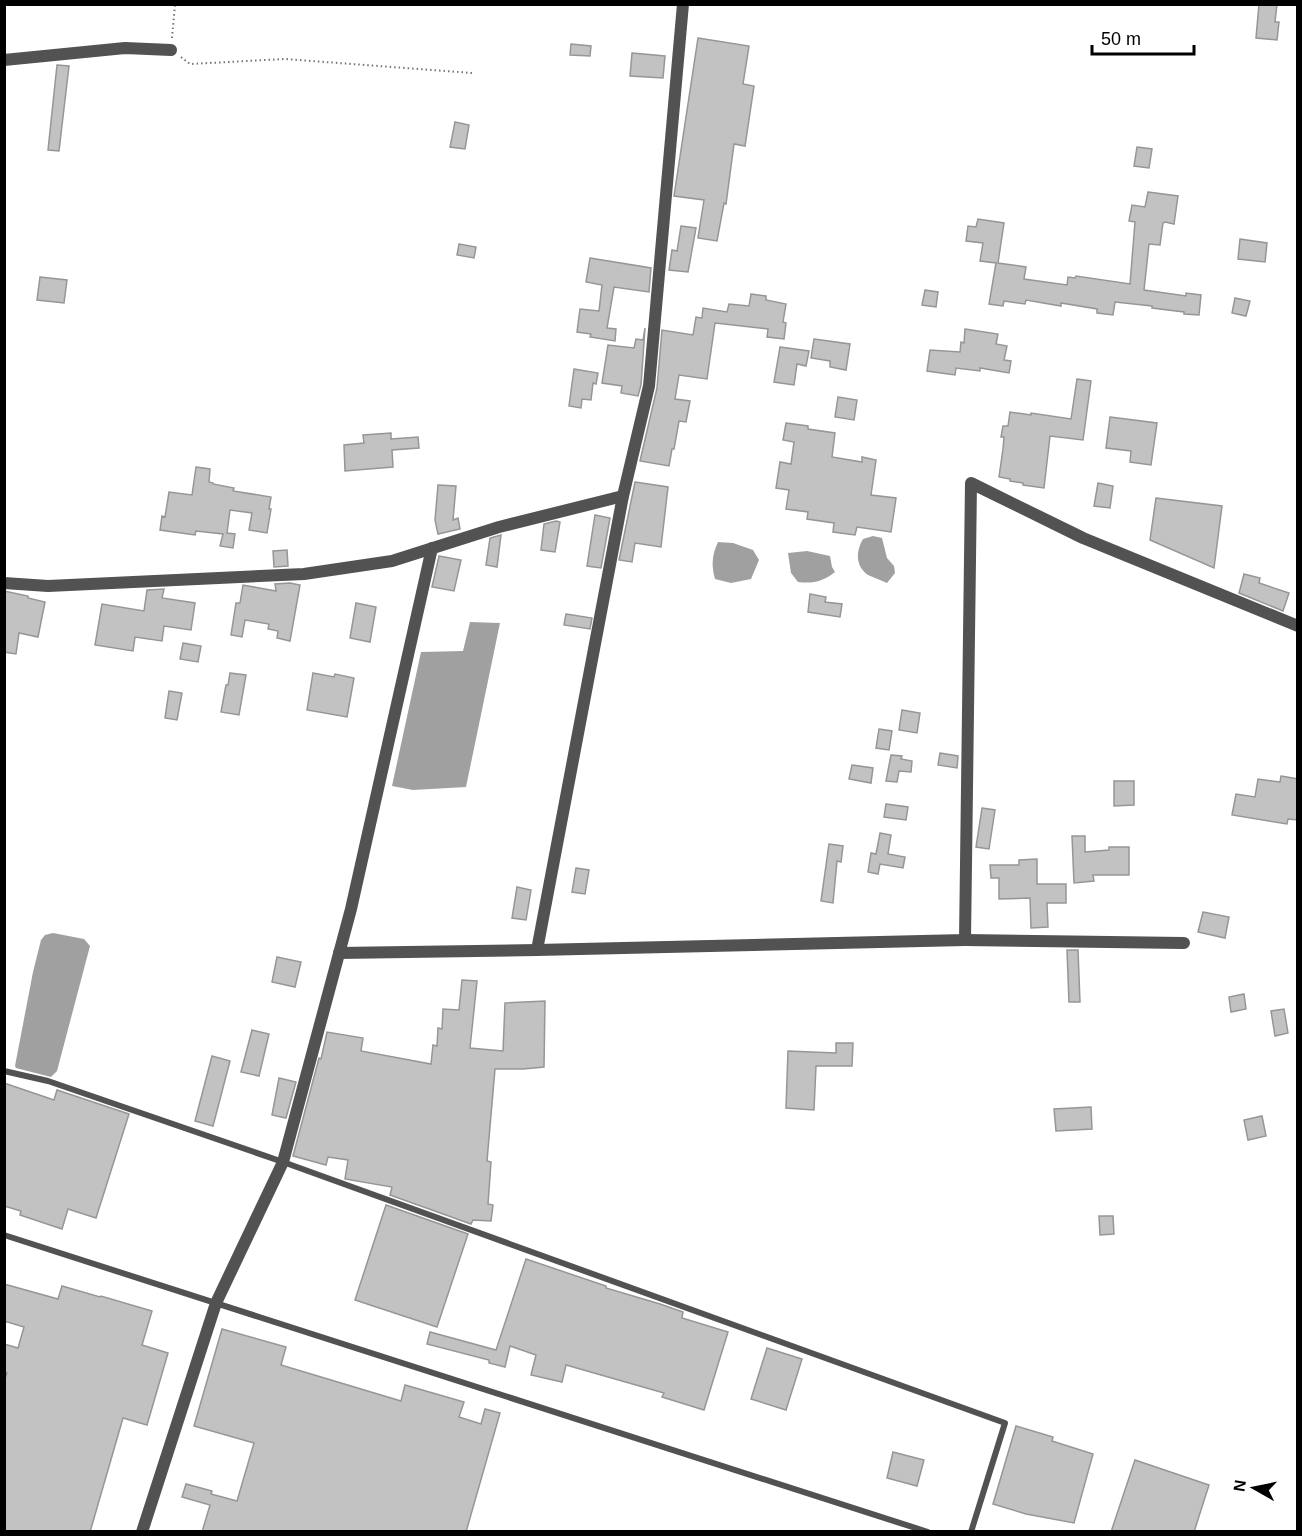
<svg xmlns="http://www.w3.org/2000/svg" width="1302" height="1536" viewBox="0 0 1302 1536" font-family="Arial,sans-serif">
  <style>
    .water { fill: #a0a0a0 }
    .building { fill: #c2c2c2; stroke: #969696; stroke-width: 1.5 }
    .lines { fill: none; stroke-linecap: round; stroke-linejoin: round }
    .path { stroke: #747474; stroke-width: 2; stroke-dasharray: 1.5 3; stroke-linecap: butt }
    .lane { stroke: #525252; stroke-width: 6 }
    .street { stroke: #525252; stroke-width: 12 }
  </style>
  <rect width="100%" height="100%" fill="#fff"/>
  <!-- water -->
  <g class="water">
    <path d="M873,536L882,538L887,558L894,566L895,573L887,583C881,580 874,578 868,575C855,566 856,551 863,539Z"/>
    <path d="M718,542L733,543L753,550L759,560L751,579L731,583L715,579C711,565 712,555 718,542Z"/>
    <path d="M807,551L830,556L832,567L835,572C824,581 813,584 798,582L791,573L788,553Z"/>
    <polygon points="470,622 500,623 466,787 413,790 392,786 421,652 463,651"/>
    <polygon points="53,933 84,939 90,946 57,1071 51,1077 16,1068 15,1066 33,972 41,940 45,935"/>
  </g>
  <!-- building -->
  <g class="building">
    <polygon points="1259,4 1277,4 1275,22 1279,22 1277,40 1256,38"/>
    <polygon points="698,38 749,46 743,84 754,86 745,146 734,144 726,204 724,203 717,241 698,238 704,200 674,196"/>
    <polygon points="571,44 591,46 590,56 570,55"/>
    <polygon points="632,53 665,56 663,78 630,76"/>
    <polygon points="57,65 69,66 59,151 48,150"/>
    <polygon points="455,122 469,125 465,149 450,147"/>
    <polygon points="1137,147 1152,149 1149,168 1134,166"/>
    <polygon points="1148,192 1178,196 1174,224 1165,222 1163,223 1160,245 1149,244 1144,290 1186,296 1186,293 1201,295 1199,315 1184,314 1184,312 1152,308 1152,306 1115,302 1113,315 1097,313 1097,309 1061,303 1061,306 1026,300 1025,304 1004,301 1003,306 989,304 996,263 980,261 983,243 966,241 968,226 976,227 978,219 1004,223 998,263 1026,267 1024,279 1067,285 1068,277 1075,278 1076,276 1130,284 1135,222 1129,221 1132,205 1145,207"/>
    <polygon points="681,226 696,228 688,272 669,270 672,250 677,251"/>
    <polygon points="1240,239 1267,243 1265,262 1238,259"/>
    <polygon points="459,244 476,247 474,258 457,255"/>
    <polygon points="590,258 651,268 649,292 614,287 607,328 616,329 615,341 590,337 591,334 577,332 580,309 599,311 602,285 586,282"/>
    <polygon points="40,277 67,280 64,303 37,300"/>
    <polygon points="925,290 938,292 936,307 922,305"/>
    <polygon points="751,294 766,296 766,300 786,304 783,322 786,323 784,339 767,337 768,329 715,323 707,379 679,375 675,399 690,401 686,422 679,421 674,449 672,449 669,466 640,461 657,388 662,330 693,335 696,317 702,318 703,308 727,312 729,304 749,306"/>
    <polygon points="1235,298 1250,301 1246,316 1232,313"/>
    <polygon points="645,328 641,385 638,396 621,393 622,386 602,383 608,345 634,348 636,339 643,340"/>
    <polygon points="965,329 998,334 996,344 1007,346 1004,360 1011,361 1009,373 980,368 980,371 956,368 955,375 927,371 930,350 960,352 961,342 964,343"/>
    <polygon points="814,339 850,344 846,370 830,367 830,361 811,358"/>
    <polygon points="780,347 809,351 806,366 797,364 794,385 774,382"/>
    <polygon points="574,369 598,373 596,384 593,383 591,400 582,399 581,408 569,406"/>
    <polygon points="1077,379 1091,381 1083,440 1050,436 1044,488 1023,485 1023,483 1010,481 1010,479 999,477 1003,449 1004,437 1001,437 1003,426 1008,426 1010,412 1031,415 1031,413 1071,419"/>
    <polygon points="838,397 857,400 854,420 835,417"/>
    <polygon points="1110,417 1157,423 1151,465 1130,462 1131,451 1106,448"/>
    <polygon points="786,423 808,426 808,429 835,433 832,457 862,462 862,457 876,460 871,495 896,498 891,532 857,527 855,535 833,532 834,523 807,519 808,512 786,509 789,490 776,488 780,462 791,464 794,442 783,440"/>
    <polygon points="391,433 391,439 418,437 419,448 392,450 393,467 345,471 344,445 364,443 363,435"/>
    <polygon points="196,467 210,469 209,482 213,483 213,484 234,488 233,491 271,497 269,509 271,509 267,533 249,530 252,513 230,510 227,533 235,534 233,548 220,546 223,534 196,531 195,535 160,530 162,516 165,517 169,492 192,495"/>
    <polygon points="635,482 668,487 661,547 635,543 632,562 619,560"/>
    <polygon points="1098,483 1113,486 1110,508 1094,506"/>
    <polygon points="438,485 456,486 453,520 458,518 460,529 438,534 435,520"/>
    <polygon points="1156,498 1222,506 1214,568 1150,540"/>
    <polygon points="595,515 610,518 601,568 587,566"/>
    <polygon points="556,521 560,522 555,552 541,550 544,524"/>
    <polygon points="501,535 497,567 486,565 490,538"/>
    <polygon points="287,550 288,566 274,567 273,551"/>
    <polygon points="439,556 461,560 454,591 432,587"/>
    <polygon points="1244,574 1260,578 1259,583 1289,593 1283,611 1239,593"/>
    <polygon points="290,583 300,585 290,641 277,638 278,631 268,629 269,624 245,620 242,637 231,635 236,603 240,603 243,585 276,591 275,584"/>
    <polygon points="164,589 162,598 195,603 191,630 164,626 162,641 135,637 133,651 95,645 102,604 144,611 147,590"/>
    <polygon points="4,591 28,596 28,598 45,602 38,637 19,633 16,654 4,652"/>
    <polygon points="810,594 826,597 825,602 842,604 840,617 808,612"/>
    <polygon points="356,603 376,607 370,642 350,638"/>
    <polygon points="566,614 592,618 590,629 564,625"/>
    <polygon points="183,643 201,646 198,662 180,659"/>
    <polygon points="230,673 246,675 239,715 221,712 226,685 228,685"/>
    <polygon points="313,673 334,677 335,674 354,678 347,717 307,710"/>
    <polygon points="169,691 182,693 177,720 165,718"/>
    <polygon points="902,710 920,713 917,733 899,730"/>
    <polygon points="879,729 892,731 889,750 876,748"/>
    <polygon points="940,753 958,756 957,768 938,765"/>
    <polygon points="891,755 902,756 901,759 912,761 911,772 899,771 897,782 886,781"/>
    <polygon points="852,765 873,768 871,783 849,779"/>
    <polygon points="1281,776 1298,779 1298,820 1288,819 1287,824 1232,815 1236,794 1255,797 1258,779 1280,782"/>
    <polygon points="1114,781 1134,781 1134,805 1114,806"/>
    <polygon points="886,804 908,807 906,820 884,817"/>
    <polygon points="982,808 995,810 989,849 976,847"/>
    <polygon points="880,833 891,835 888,854 905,857 903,868 880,864 878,874 868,872 871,853 876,854"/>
    <polygon points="1072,836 1085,836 1085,852 1109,850 1109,847 1129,847 1129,875 1093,875 1094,881 1074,883"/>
    <polygon points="829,844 843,846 841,862 837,861 833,903 821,901"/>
    <polygon points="1037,859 1037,884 1066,884 1066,903 1047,903 1048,927 1031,928 1030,898 999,899 999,878 991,878 990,865 1019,865 1019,860"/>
    <polygon points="576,868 589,870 585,894 572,892"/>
    <polygon points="517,887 531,890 526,920 512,918"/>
    <polygon points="1203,912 1229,917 1225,938 1198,932"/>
    <polygon points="1067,950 1078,950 1080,1002 1069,1002"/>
    <polygon points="277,957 301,962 295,987 272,982"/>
    <polygon points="462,980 477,981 470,1048 503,1051 505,1003 545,1001 544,1067 523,1069 495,1069 487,1161 491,1162 488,1204 493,1205 491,1221 473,1220 471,1224 390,1195 392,1187 345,1179 348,1160 328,1157 326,1165 293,1156 319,1058 321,1059 327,1032 363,1038 361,1051 431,1064 433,1045 437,1046 438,1028 442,1029 443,1009 459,1010"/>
    <polygon points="1244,994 1246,1009 1231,1012 1229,997"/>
    <polygon points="1284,1009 1288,1033 1275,1036 1271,1011"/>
    <polygon points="252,1030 269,1034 259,1076 241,1072"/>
    <polygon points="836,1043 853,1043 852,1066 816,1066 814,1110 786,1108 788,1051 836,1053"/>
    <polygon points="212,1056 230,1061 213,1126 195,1121"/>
    <polygon points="279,1078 296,1082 286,1118 272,1115"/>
    <polygon points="4,1083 54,1100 57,1090 129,1114 96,1218 68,1209 62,1229 20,1215 21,1211 4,1206"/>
    <polygon points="1091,1107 1092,1129 1056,1131 1054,1109"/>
    <polygon points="1262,1116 1266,1136 1248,1140 1244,1120"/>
    <polygon points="386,1205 468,1234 437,1327 355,1300"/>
    <polygon points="1099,1216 1113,1216 1114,1234 1100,1235"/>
    <polygon points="526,1259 606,1286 606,1288 660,1304 683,1312 682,1318 728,1332 704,1410 662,1397 664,1393 566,1365 562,1382 531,1375 536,1355 510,1346 505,1367 489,1363 489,1360 427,1344 430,1332 496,1350"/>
    <polygon points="4,1284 58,1299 62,1286 100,1297 101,1296 152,1311 142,1345 168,1353 147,1425 123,1418 90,1532 4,1532 4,1382 7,1373 4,1373 4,1344 18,1348 24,1327 4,1321"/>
    <polygon points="222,1329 286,1347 281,1365 401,1401 405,1385 464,1402 459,1417 481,1424 485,1409 500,1413 466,1532 202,1532 210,1505 182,1497 186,1484 212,1491 211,1494 237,1501 254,1443 194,1426"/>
    <polygon points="767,1348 802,1359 786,1410 751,1399"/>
    <polygon points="1016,1426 1053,1437 1052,1441 1093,1454 1074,1523 1026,1514 993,1504"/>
    <polygon points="893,1452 924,1460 917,1486 887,1478"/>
    <polygon points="1135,1460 1209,1485 1194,1532 1111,1532"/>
  </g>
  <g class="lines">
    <!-- path -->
    <g class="path">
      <polyline points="172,38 175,4"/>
      <polyline points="181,57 190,64 285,59 472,73"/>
    </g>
    <!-- lane -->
    <g class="lane">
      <polyline points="4,1071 48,1081 283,1162 1005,1423 971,1532"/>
      <polyline points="4,1235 928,1532"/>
    </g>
    <!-- street -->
    <g class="street">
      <polyline points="4,60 125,48 171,50"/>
      <polyline points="4,583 48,586 304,574 392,561 499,527 623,496"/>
      <polyline points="965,940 1184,943"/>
      <polyline points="537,950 623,496 649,386 683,4"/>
      <polyline points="339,953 537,950 965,940 971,483 1083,538 1298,626"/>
      <polyline points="142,1532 216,1303 283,1162 351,909 432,548"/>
    </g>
  </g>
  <!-- border -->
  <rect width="1302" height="1536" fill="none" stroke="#000000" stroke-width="12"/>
  <!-- north arrow -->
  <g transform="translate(1254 1488) rotate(279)" stroke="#ffffff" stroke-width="4.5" paint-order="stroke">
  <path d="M0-4.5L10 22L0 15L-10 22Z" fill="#000000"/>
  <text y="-9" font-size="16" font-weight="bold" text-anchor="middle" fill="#000000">N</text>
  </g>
  <!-- scale -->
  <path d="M1092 45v9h102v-9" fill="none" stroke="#000000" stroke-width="3"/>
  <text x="1101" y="45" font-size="18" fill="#000000" stroke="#ffffff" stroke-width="4.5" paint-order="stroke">50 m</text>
</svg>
